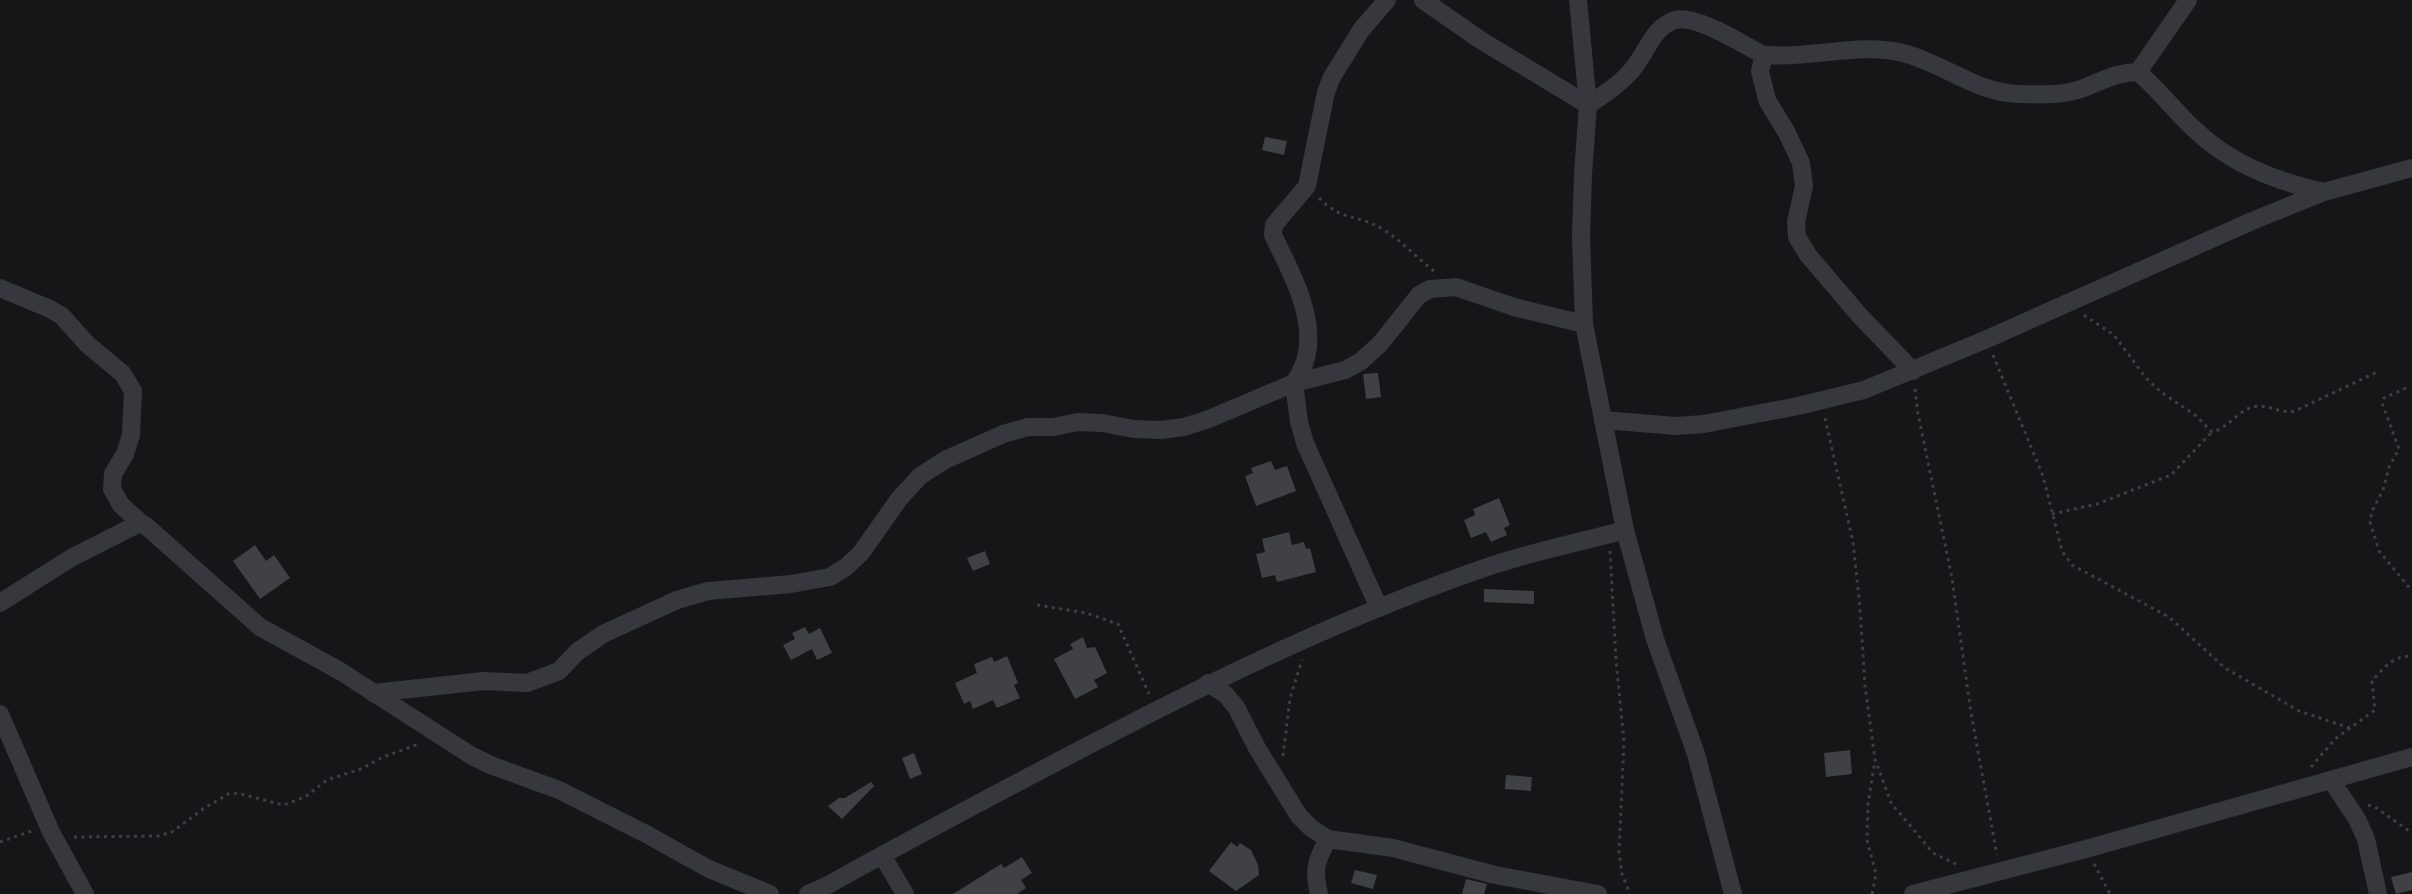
<svg xmlns="http://www.w3.org/2000/svg" width="2412" height="894" viewBox="0 0 2412 894" font-family="Quicksand,sans-serif">
  <style>
    .building { fill: #404145 }
    .lines { fill: none; stroke-linecap: round; stroke-linejoin: round }
    .path { stroke: #3d3f44; stroke-width: 3; stroke-dasharray: 3 4.5; stroke-linecap: butt }
    .minor { stroke: #37383d; stroke-width: 18 }
  </style>
  <rect width="100%" height="100%" fill="#161618"/>
  <!-- building -->
  <g class="building">
    <polygon points="1265,137 1287,141 1284,155 1262,150"/>
    <polygon points="1378,373 1381,397 1366,399 1363,374"/>
    <polygon points="1271,461 1275,470 1287,466 1296,491 1256,506 1245,476 1253,473 1251,468"/>
    <polygon points="1499,498 1510,525 1504,528 1507,535 1491,542 1486,532 1471,538 1464,520 1475,515 1473,509"/>
    <polygon points="1289,532 1292,545 1304,542 1306,549 1310,548 1316,572 1277,582 1275,575 1262,578 1256,554 1265,552 1262,539"/>
    <polygon points="255,545 266,561 274,555 290,578 260,599 233,561"/>
    <polygon points="985,551 990,564 973,571 967,558"/>
    <polygon points="1484,589 1534,591 1534,604 1484,602"/>
    <polygon points="805,627 809,634 820,628 832,653 817,660 812,649 791,660 783,645 795,639 792,633"/>
    <polygon points="1083,637 1087,648 1095,647 1107,673 1094,680 1098,687 1075,699 1054,659 1073,649 1070,644"/>
    <polygon points="1007,656 1018,683 1014,685 1020,698 997,708 993,700 973,709 970,701 964,704 955,683 977,673 974,664 992,657 994,662"/>
    <polygon points="1850,750 1852,774 1826,777 1824,753"/>
    <polygon points="914,753 922,774 910,779 902,758"/>
    <polygon points="1506,775 1532,777 1531,791 1505,789"/>
    <polygon points="871,782 874,786 842,819 828,806 839,798 845,798"/>
    <polygon points="1231,842 1237,847 1240,843 1251,850 1258,865 1259,875 1236,891 1209,871"/>
    <polygon points="1022,857 1032,873 1021,880 1026,888 1017,894 953,894 1001,864 1004,868"/>
    <polygon points="1355,870 1377,875 1373,889 1351,883"/>
    <polygon points="2412,872 2412,890 2396,894 2391,877"/>
    <polygon points="1466,879 1487,884 1484,894 1462,894"/>
  </g>
  <g class="lines">
    <!-- path -->
    <g class="path">
      <path d="M1319,198C1342,222 1360,214 1384,230C1403,242 1418,259 1435,272"/>
      <path d="M2084,315L2114,335L2146,378L2161,392L2195,415L2212,432C2229,428 2237,411 2253,407C2267,403 2278,414 2295,411L2379,371"/>
      <polyline points="1993,355 2043,476 2062,551 2072,565 2169,617 2225,668 2299,711 2350,728"/>
      <polyline points="2406,388 2384,398 2382,403 2399,449 2389,467 2383,490 2372,511 2370,522 2379,551 2412,591"/>
      <polyline points="1915,389 1918,414 1952,578 1971,713 1997,855"/>
      <polyline points="1825,418 1853,542 1860,608 1865,686 1875,759 1891,803 1933,853 1956,864"/>
      <polyline points="2052,514 2097,504 2171,475 2212,432"/>
      <polyline points="1610,551 1616,660 1624,741 1619,853 1622,874 1630,894"/>
      <polyline points="1037,605 1086,613 1118,624 1149,694"/>
      <polyline points="1283,756 1290,698 1302,660"/>
      <path d="M2311,767L2335,739L2375,710L2372,681C2382,670 2395,653 2412,657"/>
      <polyline points="2368,805 2375,807 2412,833"/>
      <polyline points="74,837 158,836 172,832 203,809 230,793 241,794 283,805 305,797 327,780 361,769 383,757 419,744"/>
      <polyline points="0,842 32,831"/>
      <polyline points="2094,864 2110,894"/>
      <polyline points="1872,894 1876,874 1867,840 1868,804 1875,760"/>
    </g>
    <!-- minor -->
    <g class="minor">
      <path d="M1423,0L1482,41L1588,105C1603,95 1619,85 1631,71C1646,55 1652,27 1675,20C1693,15 1731,37 1747,46C1753,49 1760,55 1767,55C1812,59 1859,42 1903,53C1943,63 1976,93 2019,94C2038,94 2059,96 2078,90C2099,83 2114,72 2138,72C2158,89 2174,110 2193,128C2230,164 2275,181 2324,192"/>
      <polyline points="1578,0 1588,105 1583,174 1581,237 1584,324 1625,530 1655,639 1696,754 1733,894"/>
      <polyline points="1764,55 1760,71 1767,100 1787,133 1801,163 1804,186 1796,222 1797,237 1808,255 1860,316 1913,371"/>
      <polyline points="2138,72 2188,0"/>
      <polyline points="0,288 50,309 62,316 87,344 123,374 133,391 131,435 125,454 113,474 112,489 121,505 141,523"/>
      <polyline points="1603,420 1676,426 1704,424 1798,406 1864,390 1987,339 2252,221 2324,192 2412,168"/>
      <polyline points="0,603 71,558 132,527 141,523 145,525 260,627 340,671 472,756 493,766 559,790 648,835 709,869 770,894"/>
      <path d="M1379,608L1305,443L1299,422L1294,383C1328,337 1294,279 1273,235L1274,225L1307,186L1326,92L1332,77L1361,30L1387,0"/>
      <polyline points="1208,683 1225,694 1236,707 1257,748 1299,816 1311,828 1328,839 1393,848 1495,875 1598,894"/>
      <polyline points="373,693 484,681 527,683 559,671 577,652 603,634 677,600 708,591 791,584 830,577 846,567 861,553 899,499 920,476 945,460 1003,434 1028,427 1053,427 1078,422 1102,423 1134,429 1161,430 1184,427 1209,419 1294,383 1345,370 1360,362 1380,344 1419,295 1430,289 1456,287 1514,307 1584,324"/>
      <polyline points="0,714 51,832 85,894"/>
      <polyline points="2331,780 2357,819 2366,839 2378,894"/>
      <polyline points="882,855 905,894"/>
      <path d="M808,894L826,886C907,841 988,798 1070,755C1207,683 1346,615 1493,565C1536,551 1581,542 1625,530"/>
      <path d="M1319,894C1313,869 1316,861 1328,839"/>
      <polyline points="1913,894 2086,849 2412,757"/>
    </g>
  </g>
</svg>
